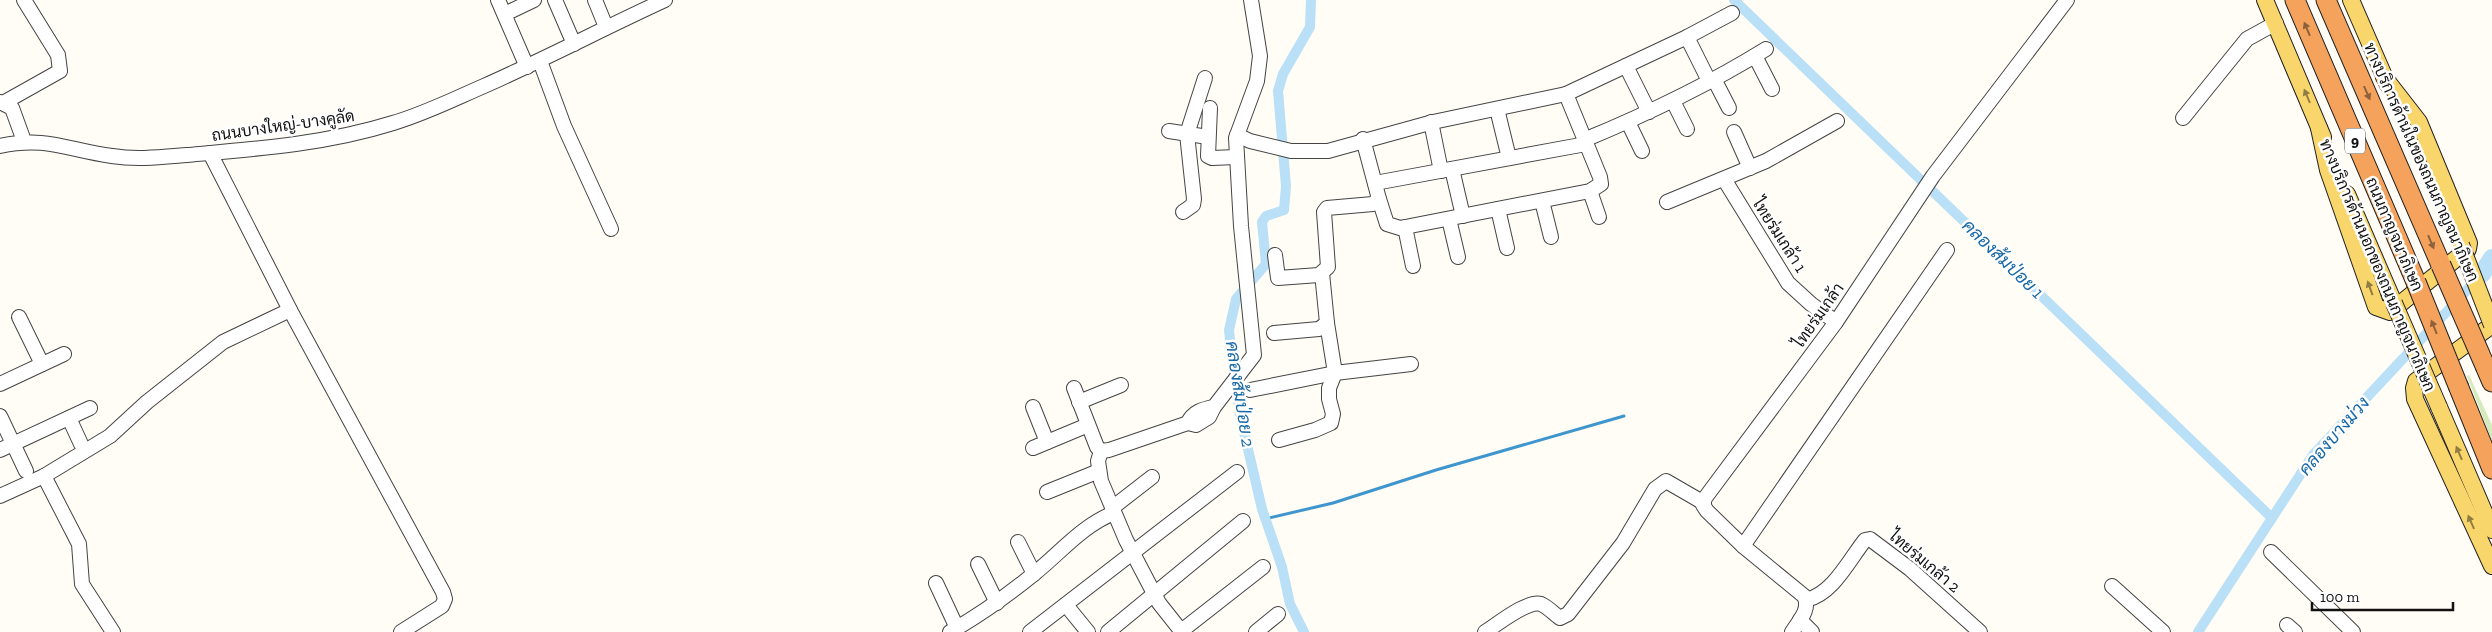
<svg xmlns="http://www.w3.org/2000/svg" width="2492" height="632" viewBox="0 0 2492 632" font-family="'Zilla Slab',Sarabun,serif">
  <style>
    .green { fill: #d5ebbd }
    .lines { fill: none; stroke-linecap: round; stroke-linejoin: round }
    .stream { stroke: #3f96cf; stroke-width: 3 }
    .canal { stroke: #b9e0f7; stroke-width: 10 }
    .river { stroke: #b9e0f7; stroke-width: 18 }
    .minor-casing { stroke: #444; stroke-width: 16 }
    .major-casing { stroke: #222; stroke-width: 18 }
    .highway-casing { stroke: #222; stroke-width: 21 }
    .minor { stroke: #fff; stroke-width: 14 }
    .major { stroke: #f9d66b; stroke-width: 16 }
    .highway { stroke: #f5a25d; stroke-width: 19 }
    .major-bridge-casing { stroke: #222; stroke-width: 18; stroke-linecap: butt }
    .highway-bridge-casing { stroke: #222; stroke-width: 21; stroke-linecap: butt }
    .major-bridge { stroke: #f9d66b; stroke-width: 16 }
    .highway-bridge { stroke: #f5a25d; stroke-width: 19 }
    .oneway { fill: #8e613b }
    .oneway2 { fill: #917d42 }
    .labels { text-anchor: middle; stroke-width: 5; stroke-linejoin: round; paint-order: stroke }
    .shield { fill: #fff; stroke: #585858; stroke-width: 1 }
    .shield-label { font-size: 15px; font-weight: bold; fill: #111 }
    .street-label { font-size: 16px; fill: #111; stroke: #fff }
    .water-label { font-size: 18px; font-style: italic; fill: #1768a6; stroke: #fff }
  </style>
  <rect width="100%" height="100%" fill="#fffdf5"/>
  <!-- green -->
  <polygon class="green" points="2469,375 2492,425 2492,441 2467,376"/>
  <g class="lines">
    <!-- stream -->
    <polyline class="stream" points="1265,519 1333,503 1436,470 1624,416"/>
    <!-- canal -->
    <g class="canal">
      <polyline points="1734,0 2272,518"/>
      <polyline points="1304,632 1290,604 1282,567 1262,509 1240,415 1232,358 1229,330 1236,299 1266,264 1262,222 1266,216 1284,210 1286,186 1278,91 1283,74 1310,27 1311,0"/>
      <polyline points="2198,632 2313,455 2482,274"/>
    </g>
    <!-- river -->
    <polyline class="river" points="2482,274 2492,258"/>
    <defs>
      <g id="minor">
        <polyline points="498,0 527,67"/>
        <polyline points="555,0 574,44"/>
        <polyline points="595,0 606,27"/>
        <polyline points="511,11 534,0"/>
        <polyline points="1687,37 1709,81"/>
        <polyline points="1755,56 1772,89"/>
        <polyline points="540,61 564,126 611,229"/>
        <polyline points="1626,66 1649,112"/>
        <polyline points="1714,79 1729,108"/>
        <polyline points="1673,101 1687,129"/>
        <polyline points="0,102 12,108 24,141"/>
        <polyline points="3,103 60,71 58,55 24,0"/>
        <polyline points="1210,108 1208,156 1212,158 1236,157"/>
        <polyline points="1497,109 1509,158"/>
        <polyline points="2183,118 2247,39 2276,23"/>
        <polyline points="1431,122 1441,171"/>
        <polyline points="1628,122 1642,151"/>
        <polyline points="1169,131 1208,137"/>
        <polyline points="1734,132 1750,168"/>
        <polyline points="1237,135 1250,141 1291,151 1328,151 1433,122 1566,94 1687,37 1732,13"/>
        <path d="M1584,140C1647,114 1708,85 1766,49"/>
        <path d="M0,146C47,136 67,150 112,156C137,160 162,157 187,155C256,149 326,144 393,123C424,114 454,99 484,86C545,59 604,28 665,0"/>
        <polyline points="210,153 290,310 443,592 445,599 442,606 401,632"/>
        <polyline points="1452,169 1463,216"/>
        <polyline points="1724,179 1788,283 1811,304 1836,322"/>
        <polyline points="1375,183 1586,144"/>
        <polyline points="1590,191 1599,217"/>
        <polyline points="1379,199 1387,224 1400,228 1590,191 1601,184 1600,177 1566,94"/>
        <polyline points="1542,201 1551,237"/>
        <polyline points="1667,202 1766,161 1837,121"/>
        <polyline points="1498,209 1507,248"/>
        <polyline points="1183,212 1193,205 1194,199 1187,134 1205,78"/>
        <polyline points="1449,219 1458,257"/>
        <polyline points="1405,227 1413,266"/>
        <polyline points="1275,255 1278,278 1319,275 1328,267 1324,212 1327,208 1373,204 1379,199 1363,139"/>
        <polyline points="19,317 42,364"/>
        <polyline points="1274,333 1319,329 1327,323 1322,273"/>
        <polyline points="0,384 64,354"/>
        <polyline points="1074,388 1097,447 1101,451 1109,450 1188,423 1196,425 1209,417 1214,407 1254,355 1241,226 1236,138 1257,81 1260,56 1251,0"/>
        <polyline points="1250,390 1335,373 1411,364"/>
        <polyline points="1079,402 1121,385"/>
        <polyline points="1033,407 1047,442"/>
        <polyline points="0,416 26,471"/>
        <polyline points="69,418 81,444"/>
        <path d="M1188,423C1192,412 1203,409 1214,407"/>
        <polyline points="1279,440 1315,430 1331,423 1333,414 1329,399 1329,388 1335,373 1327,323"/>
        <polyline points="1033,448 1088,425"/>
        <polyline points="0,450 90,408"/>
        <polyline points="1101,451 1098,461 1101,481 1126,540 1159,603 1182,632"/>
        <polyline points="44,476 79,544 82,584 113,632"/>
        <polyline points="1047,492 1099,471"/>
        <polyline points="0,496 44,476 110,436 147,402 223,342 290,310"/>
        <polyline points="1112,508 1152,477"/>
        <polyline points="1018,542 1034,574"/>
        <polyline points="1743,546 1947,250"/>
        <polyline points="2271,552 2353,632"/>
        <polyline points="978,564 997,603"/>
        <polyline points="936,583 957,628"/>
        <polyline points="2112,586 2163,632"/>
        <path d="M1806,600C1833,594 1849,560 1865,540L1870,539L1910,569L1980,632"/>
        <polyline points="1066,605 1088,632"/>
        <polyline points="1800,620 1812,632"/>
        <polyline points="2287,625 2295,632"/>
        <path d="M950,632C980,615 1008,595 1035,573C1061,552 1083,525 1114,513"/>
        <polyline points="1030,632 1237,472"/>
        <polyline points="1108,632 1243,521"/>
        <polyline points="1180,632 1263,567"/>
        <polyline points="1256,632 1278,614"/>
        <path d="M1485,632C1498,624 1527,600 1541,604C1548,607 1554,614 1560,618L1568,614L1623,543L1655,489L1666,481L1704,503"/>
        <path d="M1792,632C1799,621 1811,609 1804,596L1743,546L1707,511L1703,505L1705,498L1836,322L1933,176L2067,0"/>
      </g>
      <g id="major">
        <polyline points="2265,0 2323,137"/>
        <polyline points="2351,0 2388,85"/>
        <polyline points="2319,128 2328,170 2376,307 2390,312 2468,249 2469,243 2419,122 2384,77"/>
        <polyline points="2347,194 2394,303"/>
        <polyline points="2492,325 2416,381 2414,388 2415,399 2492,566"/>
        <polyline points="2439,407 2492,530"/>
      </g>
      <g id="highway">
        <polyline points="2295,0 2416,282"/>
        <polyline points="2326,0 2441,265"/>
        <polyline points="2486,368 2492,382"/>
        <polyline points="2459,388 2492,469"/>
      </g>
    </defs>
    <!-- minor casing -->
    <use href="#minor" class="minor-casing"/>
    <!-- major casing -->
    <use href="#major" class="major-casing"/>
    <!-- highway casing -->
    <use href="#highway" class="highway-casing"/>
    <!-- minor -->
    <use href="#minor" class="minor"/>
    <!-- major -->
    <use href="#major" class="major"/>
    <!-- highway -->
    <use href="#highway" class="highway"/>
    <defs>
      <g id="major-bridge">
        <polyline points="2461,245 2492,325"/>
        <polyline points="2394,303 2439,407"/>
      </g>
      <g id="highway-bridge">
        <polyline points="2441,265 2486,368"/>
        <polyline points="2416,282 2459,388"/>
      </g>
    </defs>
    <!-- major-bridge casing -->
    <use href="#major-bridge" class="major-bridge-casing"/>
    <!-- highway-bridge casing -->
    <use href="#highway-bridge" class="highway-bridge-casing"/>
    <!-- major-bridge -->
    <use href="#major-bridge" class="major-bridge"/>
    <!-- highway-bridge -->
    <use href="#highway-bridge" class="highway-bridge"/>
  </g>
  <!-- one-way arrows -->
  <defs><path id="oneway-solid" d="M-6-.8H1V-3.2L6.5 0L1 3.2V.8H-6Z" transform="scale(1.25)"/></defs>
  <g class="oneway">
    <use href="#oneway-solid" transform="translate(2307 29) rotate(-113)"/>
    <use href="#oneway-solid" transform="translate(2367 93) rotate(66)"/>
    <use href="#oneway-solid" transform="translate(2431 242) rotate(67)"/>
    <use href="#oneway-solid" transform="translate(2434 327) rotate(-112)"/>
  </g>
  <g class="oneway2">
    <use href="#oneway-solid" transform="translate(2307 96) rotate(-113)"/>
    <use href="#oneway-solid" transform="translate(2370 288) rotate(-110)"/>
    <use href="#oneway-solid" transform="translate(2459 453) rotate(-113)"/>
    <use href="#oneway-solid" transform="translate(2471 522) rotate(-114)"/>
  </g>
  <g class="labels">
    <!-- shield labels -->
    <rect class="shield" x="2345" y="128.5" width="20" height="25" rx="4"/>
    <g class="shield-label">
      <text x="2355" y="146">9</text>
    </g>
    <!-- street labels -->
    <g class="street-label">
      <text transform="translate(283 125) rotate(-8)" y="6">ถนนบางใหญ่-บางคูลัด</text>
      <text transform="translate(2422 162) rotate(66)" y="6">ทางบริการด้านในของถนนกาญจนาภิเษก</text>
      <text transform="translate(2395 234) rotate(67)" y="6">ถนนกาญจนาภิเษก</text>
      <text transform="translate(1780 235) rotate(57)" y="6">ไทยร่มเกล้า 1</text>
      <text transform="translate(2378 265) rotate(67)" y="6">ทางบริการด้านนอกของถนนกาญจนาภิเษก</text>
      <text transform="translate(1818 315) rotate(-55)" y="6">ไทยร่มเกล้า</text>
      <text transform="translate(1925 561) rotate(40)" y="6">ไทยร่มเกล้า 2</text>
    </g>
    <!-- water labels -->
    <g class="water-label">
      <text transform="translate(2003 259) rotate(44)" y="6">คลองส้มป่อย 1</text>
      <text transform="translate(1240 394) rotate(81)" y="6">คลองส้มป่อย 2</text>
      <text transform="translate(2334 436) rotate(-49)" y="6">คลองบางม่วง</text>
    </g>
  </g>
  <!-- scale -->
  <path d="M2312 602v8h141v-8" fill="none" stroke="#111111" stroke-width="2.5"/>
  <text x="2320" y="602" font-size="15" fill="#111111" stroke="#ffffff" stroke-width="4" paint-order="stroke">100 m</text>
</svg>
